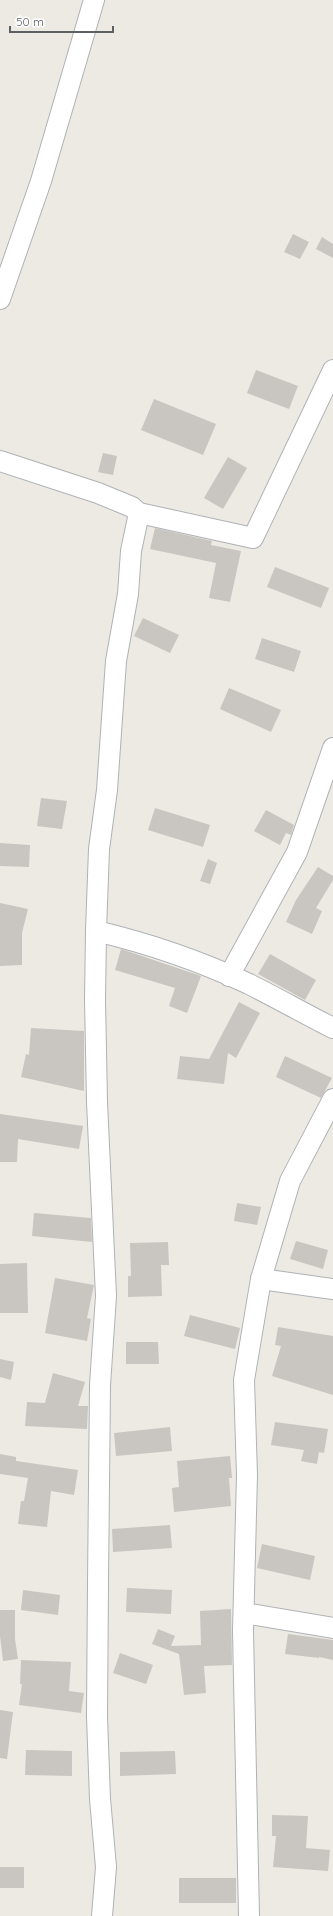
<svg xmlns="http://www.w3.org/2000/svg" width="333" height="1916" viewBox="0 0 333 1916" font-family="Quicksand,sans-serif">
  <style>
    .building { fill: #c9c5c0 }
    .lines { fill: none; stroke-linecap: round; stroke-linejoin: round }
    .minor-casing { stroke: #afb2b5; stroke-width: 22 }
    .minor { stroke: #fff; stroke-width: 20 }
  </style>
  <rect width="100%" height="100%" fill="#edeae4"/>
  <!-- building -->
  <g class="building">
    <polygon points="293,234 309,242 300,259 284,252"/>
    <polygon points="322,237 333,244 333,258 316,249"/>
    <polygon points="256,370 298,386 289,409 247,393"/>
    <polygon points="154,399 216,424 203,455 141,430"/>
    <polygon points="103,453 117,456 113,475 98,472"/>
    <polygon points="228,457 247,468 223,509 204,498"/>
    <polygon points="155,528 212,541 211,545 241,551 230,602 209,598 216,563 150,549"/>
    <polygon points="275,567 329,588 321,608 267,587"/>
    <polygon points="143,618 179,635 170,653 134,636"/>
    <polygon points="262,638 301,651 294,672 255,659"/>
    <polygon points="229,688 281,710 271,732 220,709"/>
    <polygon points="41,798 67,801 62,829 37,826"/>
    <polygon points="155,808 210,825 203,847 148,830"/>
    <polygon points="266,810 294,825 291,835 286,833 280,845 254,831"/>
    <polygon points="0,843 30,845 29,867 0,866"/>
    <polygon points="208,859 217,863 210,884 200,881"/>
    <polygon points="318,867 333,876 333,880 316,908 322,911 312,934 286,922 296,900"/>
    <polygon points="0,903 28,909 22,933 22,965 0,966"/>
    <polygon points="121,949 201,976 187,1013 169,1006 175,988 115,970"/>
    <polygon points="270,954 316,980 305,1000 258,974"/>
    <polygon points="239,1002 260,1013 236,1058 228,1053 224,1084 177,1079 180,1056 209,1059"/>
    <polygon points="31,1028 84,1031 84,1091 21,1077 26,1054 29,1055"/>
    <polygon points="285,1056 332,1078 321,1098 276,1077"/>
    <polygon points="0,1114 83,1126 79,1149 18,1139 17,1162 0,1162"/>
    <polygon points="237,1203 261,1207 257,1225 234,1221"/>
    <polygon points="34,1213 91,1218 92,1242 32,1236"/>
    <polygon points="296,1241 328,1250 323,1269 290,1259"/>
    <polygon points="168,1242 169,1265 161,1265 162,1296 128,1297 128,1276 131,1276 130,1243"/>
    <polygon points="27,1263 28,1313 0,1313 0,1264"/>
    <polygon points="55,1278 94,1285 87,1318 91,1319 87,1341 45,1333"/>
    <polygon points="190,1315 240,1328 235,1349 184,1336"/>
    <polygon points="278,1327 333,1336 333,1395 272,1376 281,1346 275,1345"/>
    <polygon points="126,1342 158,1342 159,1364 126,1364"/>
    <polygon points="0,1359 14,1362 11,1380 0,1377"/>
    <polygon points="53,1373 85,1382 78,1406 88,1406 87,1429 25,1426 27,1402 45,1403"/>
    <polygon points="275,1422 328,1429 324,1453 319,1452 317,1464 301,1461 304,1450 271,1445"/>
    <polygon points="170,1427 172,1451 116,1456 114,1433"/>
    <polygon points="0,1454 16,1457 16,1461 78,1470 74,1495 51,1491 47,1527 18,1524 21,1501 24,1501 28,1478 0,1474"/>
    <polygon points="230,1456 232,1478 229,1478 231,1506 174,1512 172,1488 179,1487 177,1461"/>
    <polygon points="170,1525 172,1548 113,1552 112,1529"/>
    <polygon points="262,1544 315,1556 310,1580 257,1568"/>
    <polygon points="127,1588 172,1590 171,1614 126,1612"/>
    <polygon points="23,1590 60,1595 58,1615 21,1610"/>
    <polygon points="231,1609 232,1665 204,1666 206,1693 184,1695 179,1654 152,1644 158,1629 175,1636 171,1646 201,1645 200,1611"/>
    <polygon points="0,1610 15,1610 15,1639 18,1659 3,1661 0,1636"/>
    <polygon points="288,1634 333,1640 333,1660 319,1657 319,1658 285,1654"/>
    <polygon points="120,1653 153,1665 146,1684 113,1673"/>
    <polygon points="21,1660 71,1662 69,1691 84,1693 81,1713 19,1705 22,1684 20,1684"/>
    <polygon points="0,1710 13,1712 7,1759 0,1758"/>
    <polygon points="26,1750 72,1751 72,1776 25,1775"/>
    <polygon points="175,1751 176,1774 120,1776 120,1752"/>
    <polygon points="272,1815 308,1816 306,1848 330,1850 328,1871 273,1867 276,1836 272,1836"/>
    <rect x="0" y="1867" width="24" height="21"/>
    <rect x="179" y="1878" width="57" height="25"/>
  </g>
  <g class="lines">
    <defs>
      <g id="minor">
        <polyline points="0,299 41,181 94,0"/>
        <polyline points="0,461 98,493 132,507 139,513 253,538 333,370"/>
        <path d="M96,931C147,943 202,962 249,984C277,998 305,1014 333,1028"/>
        <polyline points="229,976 297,852 333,748"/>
        <polyline points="261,1279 333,1289"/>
        <polyline points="244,1613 333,1628"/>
        <polyline points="102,1916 106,1867 100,1799 97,1717 98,1583 100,1385 106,1296 97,1102 95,999 96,931 99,849 107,790 116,661 128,594 131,551 139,513"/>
        <polyline points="249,1916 243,1631 247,1475 244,1380 261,1279 290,1181 333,1099"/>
      </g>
    </defs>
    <!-- minor casing -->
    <use href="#minor" class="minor-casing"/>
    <!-- minor -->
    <use href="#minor" class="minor"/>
  </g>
  <!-- scale -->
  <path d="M10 26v6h103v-6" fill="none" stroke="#5c6063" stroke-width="2"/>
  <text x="16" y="26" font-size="12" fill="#5c6063" stroke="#ffffff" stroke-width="3" paint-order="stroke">50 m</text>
</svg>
